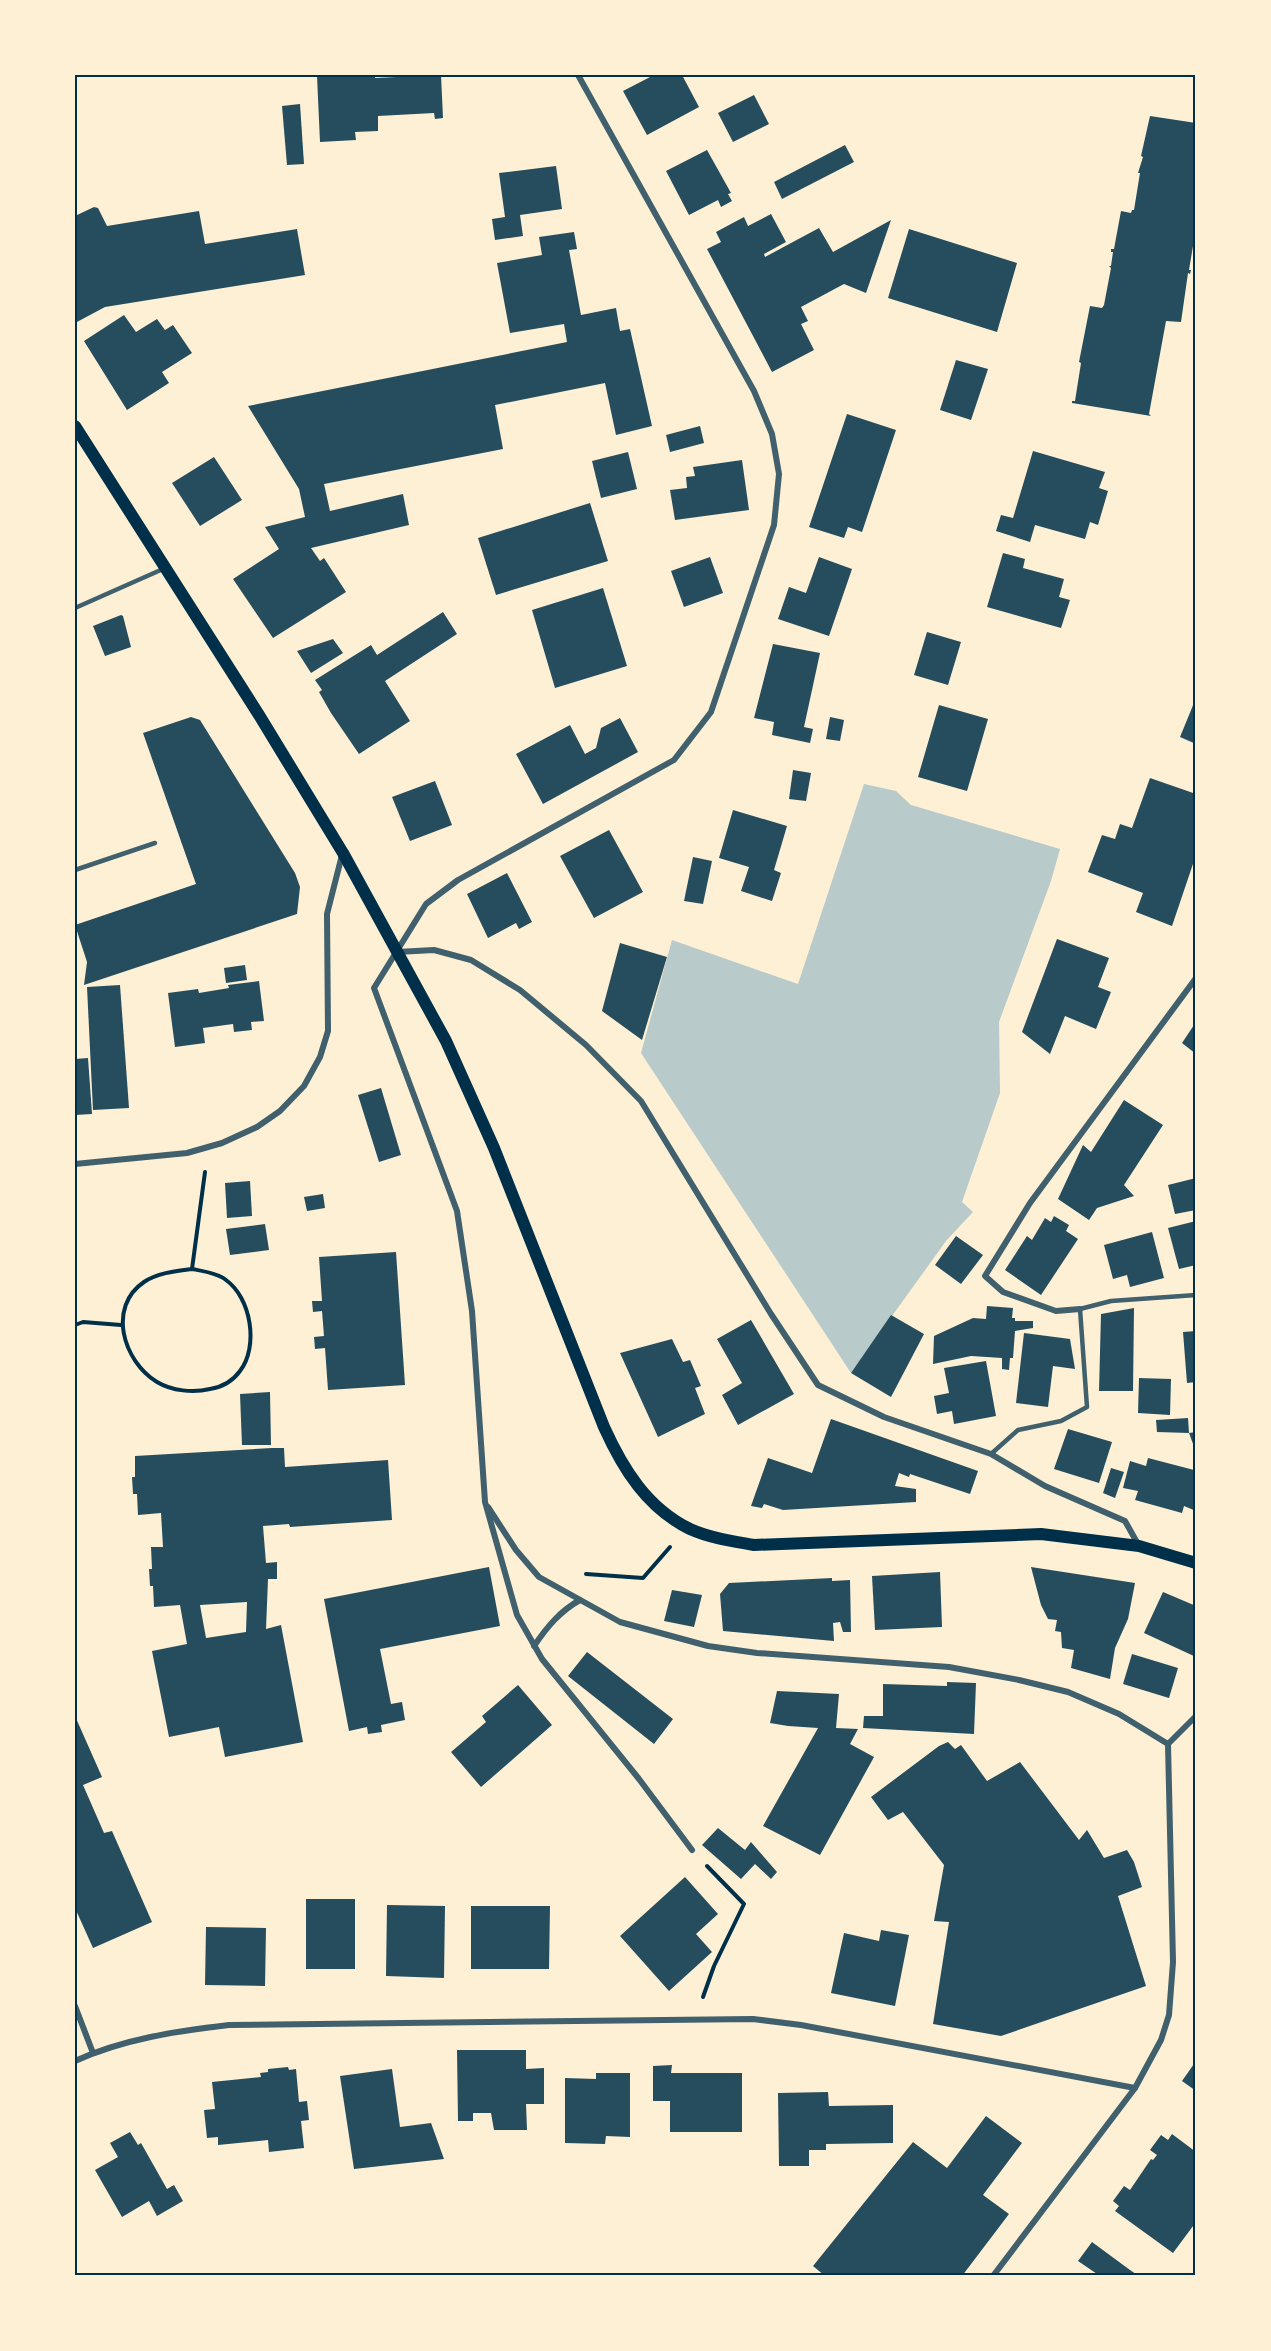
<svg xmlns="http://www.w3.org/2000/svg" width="1271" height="2351" viewBox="0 0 1271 2351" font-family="Overpass,sans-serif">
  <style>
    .green { fill: #b9caca }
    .building { fill: #264d5e; fill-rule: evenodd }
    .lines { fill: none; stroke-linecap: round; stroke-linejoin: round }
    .path { stroke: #003049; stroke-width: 4 }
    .service { stroke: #3f606c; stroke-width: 4.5 }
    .minor { stroke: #3f606c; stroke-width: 6 }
    .secondary { stroke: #003049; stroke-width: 12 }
    .neatline { fill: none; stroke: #003049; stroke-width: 2 }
  </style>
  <rect width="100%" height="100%" fill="#fdf0d5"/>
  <!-- green -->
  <polygon class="green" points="864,784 896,791 911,805 1060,849 1051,881 999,1022 1000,1093 962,1202 973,1212 946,1241 851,1373 641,1053 672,940 798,984"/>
  <!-- building -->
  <g class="building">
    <polygon points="375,75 375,78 441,75 443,118 435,119 434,113 378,116 378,131 355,132 356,140 320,142 317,76"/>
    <polygon points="654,75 682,75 699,107 647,135 623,91"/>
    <polygon points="754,95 769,124 733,142 718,113"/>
    <polygon points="300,104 304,164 287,165 282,106"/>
    <polygon points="1150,116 1196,123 1196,228 1189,270 1191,270 1190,274 1188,273 1181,322 1166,321 1149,414 1151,416 1072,403 1072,401 1075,401 1081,363 1079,362 1090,306 1102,308 1104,305 1111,268 1109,266 1111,266 1113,252 1111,252 1111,249 1114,249 1121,211 1131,213 1132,210 1134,210 1140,173 1138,173 1143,157 1141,156"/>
    <polygon points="845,145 854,162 782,199 774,182"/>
    <polygon points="707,150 731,193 728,194 732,201 721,207 718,200 689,215 666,171"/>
    <polygon points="556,166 562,209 520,215 523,236 495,240 492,219 505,217 499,173"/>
    <polygon points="94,207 98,208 107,226 199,211 205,244 297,229 305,275 105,307 75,323 75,216"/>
    <polygon points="771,214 786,242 764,254 765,257 819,228 833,252 891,220 866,293 844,284 801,307 808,321 801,324 814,350 772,372 707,249 721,242 716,232 744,217 748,226"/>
    <polygon points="909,229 1017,263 997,332 888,298"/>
    <polygon points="574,232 577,249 569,250 581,315 616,308 620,331 630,329 652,426 616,435 605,383 495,405 503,449 324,484 330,511 403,494 409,525 311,548 320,561 324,558 346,592 273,638 233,579 279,549 265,527 305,517 299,489 248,406 567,342 564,324 510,333 497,263 542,255 539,237"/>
    <polygon points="124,315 136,332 157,319 165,330 173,325 192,353 162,372 169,383 127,410 84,341"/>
    <polygon points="956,360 988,369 971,420 940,410"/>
    <polygon points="847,414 896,430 862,532 848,527 844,538 809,527"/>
    <polygon points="700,426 704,443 670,452 666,435"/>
    <polygon points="1033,451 1105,472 1099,488 1108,491 1098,525 1090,522 1085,539 1035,525 1030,542 996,531 1001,515 1013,518"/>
    <polygon points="628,452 637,489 601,498 592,461"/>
    <polygon points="214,457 242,500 200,526 172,483"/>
    <polygon points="742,460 749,510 675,520 670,490 687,488 686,477 695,476 693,467"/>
    <polygon points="590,503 608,561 496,595 478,538"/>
    <polygon points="1003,553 1025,559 1023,568 1064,579 1059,597 1070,600 1061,628 987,607"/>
    <polygon points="710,557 723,593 684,607 671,571"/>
    <polygon points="819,557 852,569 829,636 778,619 789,587 806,593"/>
    <polygon points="603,588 627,666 555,688 532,610"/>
    <polygon points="443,612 457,634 385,681 410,721 359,754 331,713 319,692 322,690 315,680 371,645 377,655"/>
    <polygon points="121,615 123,616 131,647 105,656 93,626"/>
    <polygon points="927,632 961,642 948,685 914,675"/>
    <polygon points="333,639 343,653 311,673 297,651"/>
    <polygon points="773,644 820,653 804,727 813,729 810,743 772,735 774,722 754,718"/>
    <polygon points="1196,698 1196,744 1180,737"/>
    <polygon points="939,705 988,719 967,791 918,777"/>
    <polygon points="191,717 200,720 295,873 300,887 297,914 84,985 87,962 75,925 196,884 143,733"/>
    <polygon points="830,717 844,720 840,741 826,739"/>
    <polygon points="620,718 638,752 543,804 516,754 570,725 585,754 596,748 601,728"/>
    <polygon points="793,770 811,773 806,801 789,799"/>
    <polygon points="1150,778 1196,794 1196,855 1172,926 1136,912 1143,893 1088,872 1102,835 1115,839 1120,824 1132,828"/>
    <polygon points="435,781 452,825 410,841 392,797"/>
    <polygon points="733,810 787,826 774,870 781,873 772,901 741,891 749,867 719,858"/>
    <polygon points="609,830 643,892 594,918 560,856"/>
    <polygon points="693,857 712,861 703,904 684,901"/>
    <polygon points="507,873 532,922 519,929 516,923 488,938 467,894"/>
    <polygon points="1057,939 1109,958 1098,987 1111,992 1096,1029 1065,1016 1050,1054 1022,1032"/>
    <polygon points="620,943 667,957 642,1040 602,1011"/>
    <polygon points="245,965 247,980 226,983 224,968"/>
    <polygon points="259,981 264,1021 251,1022 252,1030 234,1032 233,1024 203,1028 205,1043 175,1047 168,993 198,989 199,993 229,988 228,985"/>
    <polygon points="120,985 129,1108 93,1110 87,987"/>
    <polygon points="1196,1022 1196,1054 1182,1043"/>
    <polygon points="88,1058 92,1114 75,1115 75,1059"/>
    <polygon points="381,1088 401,1155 379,1162 358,1095"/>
    <polygon points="1124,1100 1163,1125 1124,1185 1134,1196 1097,1208 1089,1220 1058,1199 1083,1145 1091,1152"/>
    <polygon points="1196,1178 1196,1210 1175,1214 1168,1185"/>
    <polygon points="250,1181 252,1216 227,1218 225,1183"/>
    <polygon points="323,1194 325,1208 307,1211 304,1197"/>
    <polygon points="1054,1216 1069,1225 1066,1231 1078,1239 1041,1295 1005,1270 1027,1236 1032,1240 1045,1218 1051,1222"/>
    <polygon points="1196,1221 1196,1265 1179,1269 1168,1228"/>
    <polygon points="265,1224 269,1250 230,1255 226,1229"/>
    <polygon points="1152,1232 1164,1278 1130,1287 1127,1275 1113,1279 1104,1245"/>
    <polygon points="956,1236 983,1255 961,1284 935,1265"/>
    <polygon points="396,1252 405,1385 328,1390 325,1348 315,1349 314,1337 324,1336 322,1311 313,1312 312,1301 322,1301 319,1257"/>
    <polygon points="987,1306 1013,1308 1012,1318 1015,1318 1015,1321 1033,1321 1033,1328 1015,1331 1013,1358 1010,1358 1009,1370 1002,1369 1002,1358 971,1356 933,1364 934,1336 973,1318 986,1319"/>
    <polygon points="1134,1308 1133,1391 1099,1391 1101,1314"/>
    <polygon points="891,1315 924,1334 891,1397 851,1373"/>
    <polygon points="751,1320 794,1394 738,1425 722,1395 742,1383 717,1339"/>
    <polygon points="1196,1331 1196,1382 1187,1383 1183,1332"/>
    <polygon points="1024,1333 1070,1339 1075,1369 1053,1366 1048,1407 1016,1403"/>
    <polygon points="672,1339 683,1362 690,1360 701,1386 695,1388 705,1414 658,1437 620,1353"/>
    <polygon points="986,1361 996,1416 954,1424 952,1411 937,1414 934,1396 949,1393 944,1368"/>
    <polygon points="1139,1378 1171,1379 1170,1415 1138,1413"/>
    <polygon points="270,1392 271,1445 242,1445 240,1394"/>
    <polygon points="1188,1418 1189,1433 1196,1432 1196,1452 1189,1433 1157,1432 1156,1420"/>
    <polygon points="831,1419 978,1471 970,1494 910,1474 909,1477 899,1473 895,1486 916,1489 916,1502 783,1510 764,1504 762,1508 751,1506 768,1458 812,1473"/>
    <polygon points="1068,1429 1112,1442 1099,1483 1054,1469"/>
    <path d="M272,1448H284L285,1467L388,1460L392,1520L290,1527L289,1524L263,1526L266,1563L277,1562V1579H268L266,1629L281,1625L303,1742L225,1757L219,1727L169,1737L152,1651L187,1644L180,1605L154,1607L153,1586H150L149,1569H152L151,1547H163L161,1513L138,1515L137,1494H133L132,1477H135V1456ZM247,1602L246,1632L206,1638L200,1605Z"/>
    <polygon points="1148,1458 1194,1470 1196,1466 1196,1511 1184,1506 1182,1513 1135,1500 1138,1491 1123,1488 1130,1461 1146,1466"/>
    <polygon points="1111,1468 1124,1472 1115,1498 1103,1493"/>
    <polygon points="489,1567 500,1626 380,1649 391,1704 402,1702 405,1720 381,1725 382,1732 368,1734 367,1727 349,1731 324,1599"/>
    <polygon points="1031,1567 1135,1583 1128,1619 1115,1648 1110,1679 1071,1668 1074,1650 1062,1648 1061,1632 1055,1631 1057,1620 1048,1619 1041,1605"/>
    <polygon points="940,1572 942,1627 875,1630 872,1576"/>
    <polygon points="832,1578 832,1581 850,1580 851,1632 843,1632 840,1622 833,1623 834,1641 723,1631 720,1594 729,1583"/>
    <polygon points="672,1590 702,1595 694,1627 664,1621"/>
    <polygon points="1163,1592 1196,1606 1196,1657 1144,1633"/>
    <polygon points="587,1652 673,1719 654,1744 568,1676"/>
    <polygon points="1132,1654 1178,1668 1169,1698 1123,1684"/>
    <polygon points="947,1682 976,1683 974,1734 863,1728 864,1716 883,1716 883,1684 947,1686"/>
    <polygon points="518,1685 552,1725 481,1787 451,1752 486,1722 482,1716"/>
    <polygon points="777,1691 839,1694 836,1728 858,1729 850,1744 874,1757 820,1855 763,1826 818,1728 788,1726 770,1723"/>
    <polygon points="75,1716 102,1777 83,1785 104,1833 112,1831 152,1922 93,1948 75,1908"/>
    <polygon points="948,1742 955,1749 961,1745 987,1781 1020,1762 1079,1840 1087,1830 1104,1858 1127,1850 1134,1862 1142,1887 1118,1896 1146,1986 1001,2036 933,2024 949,1922 934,1921 944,1865 903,1812 888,1820 871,1797 939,1746"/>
    <polygon points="718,1828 745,1850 751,1842 777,1872 771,1879 755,1864 741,1879 702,1845"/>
    <polygon points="685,1877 718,1914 696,1934 712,1952 669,1991 620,1936"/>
    <rect x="306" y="1899" width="49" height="70"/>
    <polygon points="387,1905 445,1906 444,1978 386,1976"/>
    <polygon points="471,1906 550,1906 549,1969 471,1969"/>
    <polygon points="206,1927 266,1928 265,1986 205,1985"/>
    <polygon points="881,1930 909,1935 895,2006 831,1993 844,1933 879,1941"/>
    <polygon points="457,2050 526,2050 526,2069 544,2068 544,2104 526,2104 527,2130 494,2130 491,2113 473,2113 473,2121 458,2121"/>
    <polygon points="1196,2061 1196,2091 1182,2081"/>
    <polygon points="672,2065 671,2073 742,2073 742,2132 670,2132 670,2101 653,2101 653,2066"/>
    <polygon points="288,2067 289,2070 296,2069 299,2102 307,2101 309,2120 301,2121 304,2148 269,2152 268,2140 218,2145 218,2137 207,2138 204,2110 215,2109 212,2082 261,2077 260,2073 268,2072 268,2069"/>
    <polygon points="392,2069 400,2127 431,2123 444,2159 354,2169 340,2076"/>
    <polygon points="596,2073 630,2073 630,2137 606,2136 605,2144 565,2143 565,2078 596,2079"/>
    <polygon points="828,2092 829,2106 893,2105 893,2143 826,2144 826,2150 809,2150 809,2166 779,2166 778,2093"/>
    <polygon points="986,2116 1022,2143 983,2195 1009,2214 962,2276 825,2276 813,2266 913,2142 947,2168"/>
    <polygon points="130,2132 138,2145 141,2143 167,2189 174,2185 183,2201 157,2216 149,2201 122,2217 95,2170 118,2157 110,2143"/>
    <polygon points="1172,2134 1196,2152 1196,2222 1173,2253 1115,2211 1119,2206 1113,2201 1124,2186 1130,2190 1151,2159 1153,2160 1157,2155 1150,2150 1161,2135 1168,2140"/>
    <polygon points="1092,2242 1130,2270 1139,2276 1100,2276 1078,2261"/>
  </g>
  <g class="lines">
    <!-- path -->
    <g class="path">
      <path d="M192,1269C176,1271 157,1273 144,1282C107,1307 123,1361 157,1382C172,1391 193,1393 210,1389C223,1387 232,1382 240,1371C259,1346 251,1298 226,1280C218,1273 202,1271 192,1269L205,1172"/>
      <polyline points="75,1325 83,1322 121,1325"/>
      <polyline points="586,1574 643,1578 670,1547"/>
      <polyline points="703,1997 714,1966 744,1904 707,1866"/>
    </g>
    <!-- service -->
    <g class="service">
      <polyline points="75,608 163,569"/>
      <polyline points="75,870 155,843"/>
      <polyline points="991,1454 1018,1430 1061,1421 1087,1407 1080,1309 1111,1301 1196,1295"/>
    </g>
    <!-- minor -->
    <g class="minor">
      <polyline points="578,75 754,391 772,434 779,474 774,525 711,712 674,760 458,880 426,904 374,988 457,1211 472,1311 485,1502 517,1615 542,1659 639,1779 692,1850"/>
      <polyline points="397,952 434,950 471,960 520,990 586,1045 641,1101 771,1314 818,1385 884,1417 991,1454 1045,1486 1125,1521 1139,1546"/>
      <polyline points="75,1164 187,1153 222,1143 257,1127 280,1111 304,1086 320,1057 328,1031 327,914 342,855"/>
      <polyline points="1080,1309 1056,1311 1003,1292 985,1276 1030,1203 1196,978"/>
      <polyline points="488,1507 516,1550 539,1577 620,1622 708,1646 757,1653 949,1667 1019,1680 1068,1692 1119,1714 1168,1744"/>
      <path d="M534,1646C547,1627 560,1611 580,1600"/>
      <polyline points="75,2006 93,2053"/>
      <path d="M75,2061C123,2039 177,2031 229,2025L753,2019L801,2025L1135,2088"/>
      <polyline points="993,2276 1135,2088 1161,2040 1169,2015 1173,1962 1168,1744 1196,1716"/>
    </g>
    <!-- secondary -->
    <path class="secondary" d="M75,426L259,715L343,853L446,1041L494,1148L604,1427C623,1469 647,1508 690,1529C710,1538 732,1541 754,1545L1041,1534L1139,1546L1196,1563"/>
  </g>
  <!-- border -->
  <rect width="1271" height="2351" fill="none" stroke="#fdf0d5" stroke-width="153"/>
  <rect x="76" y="76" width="1118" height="2198" class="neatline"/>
</svg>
